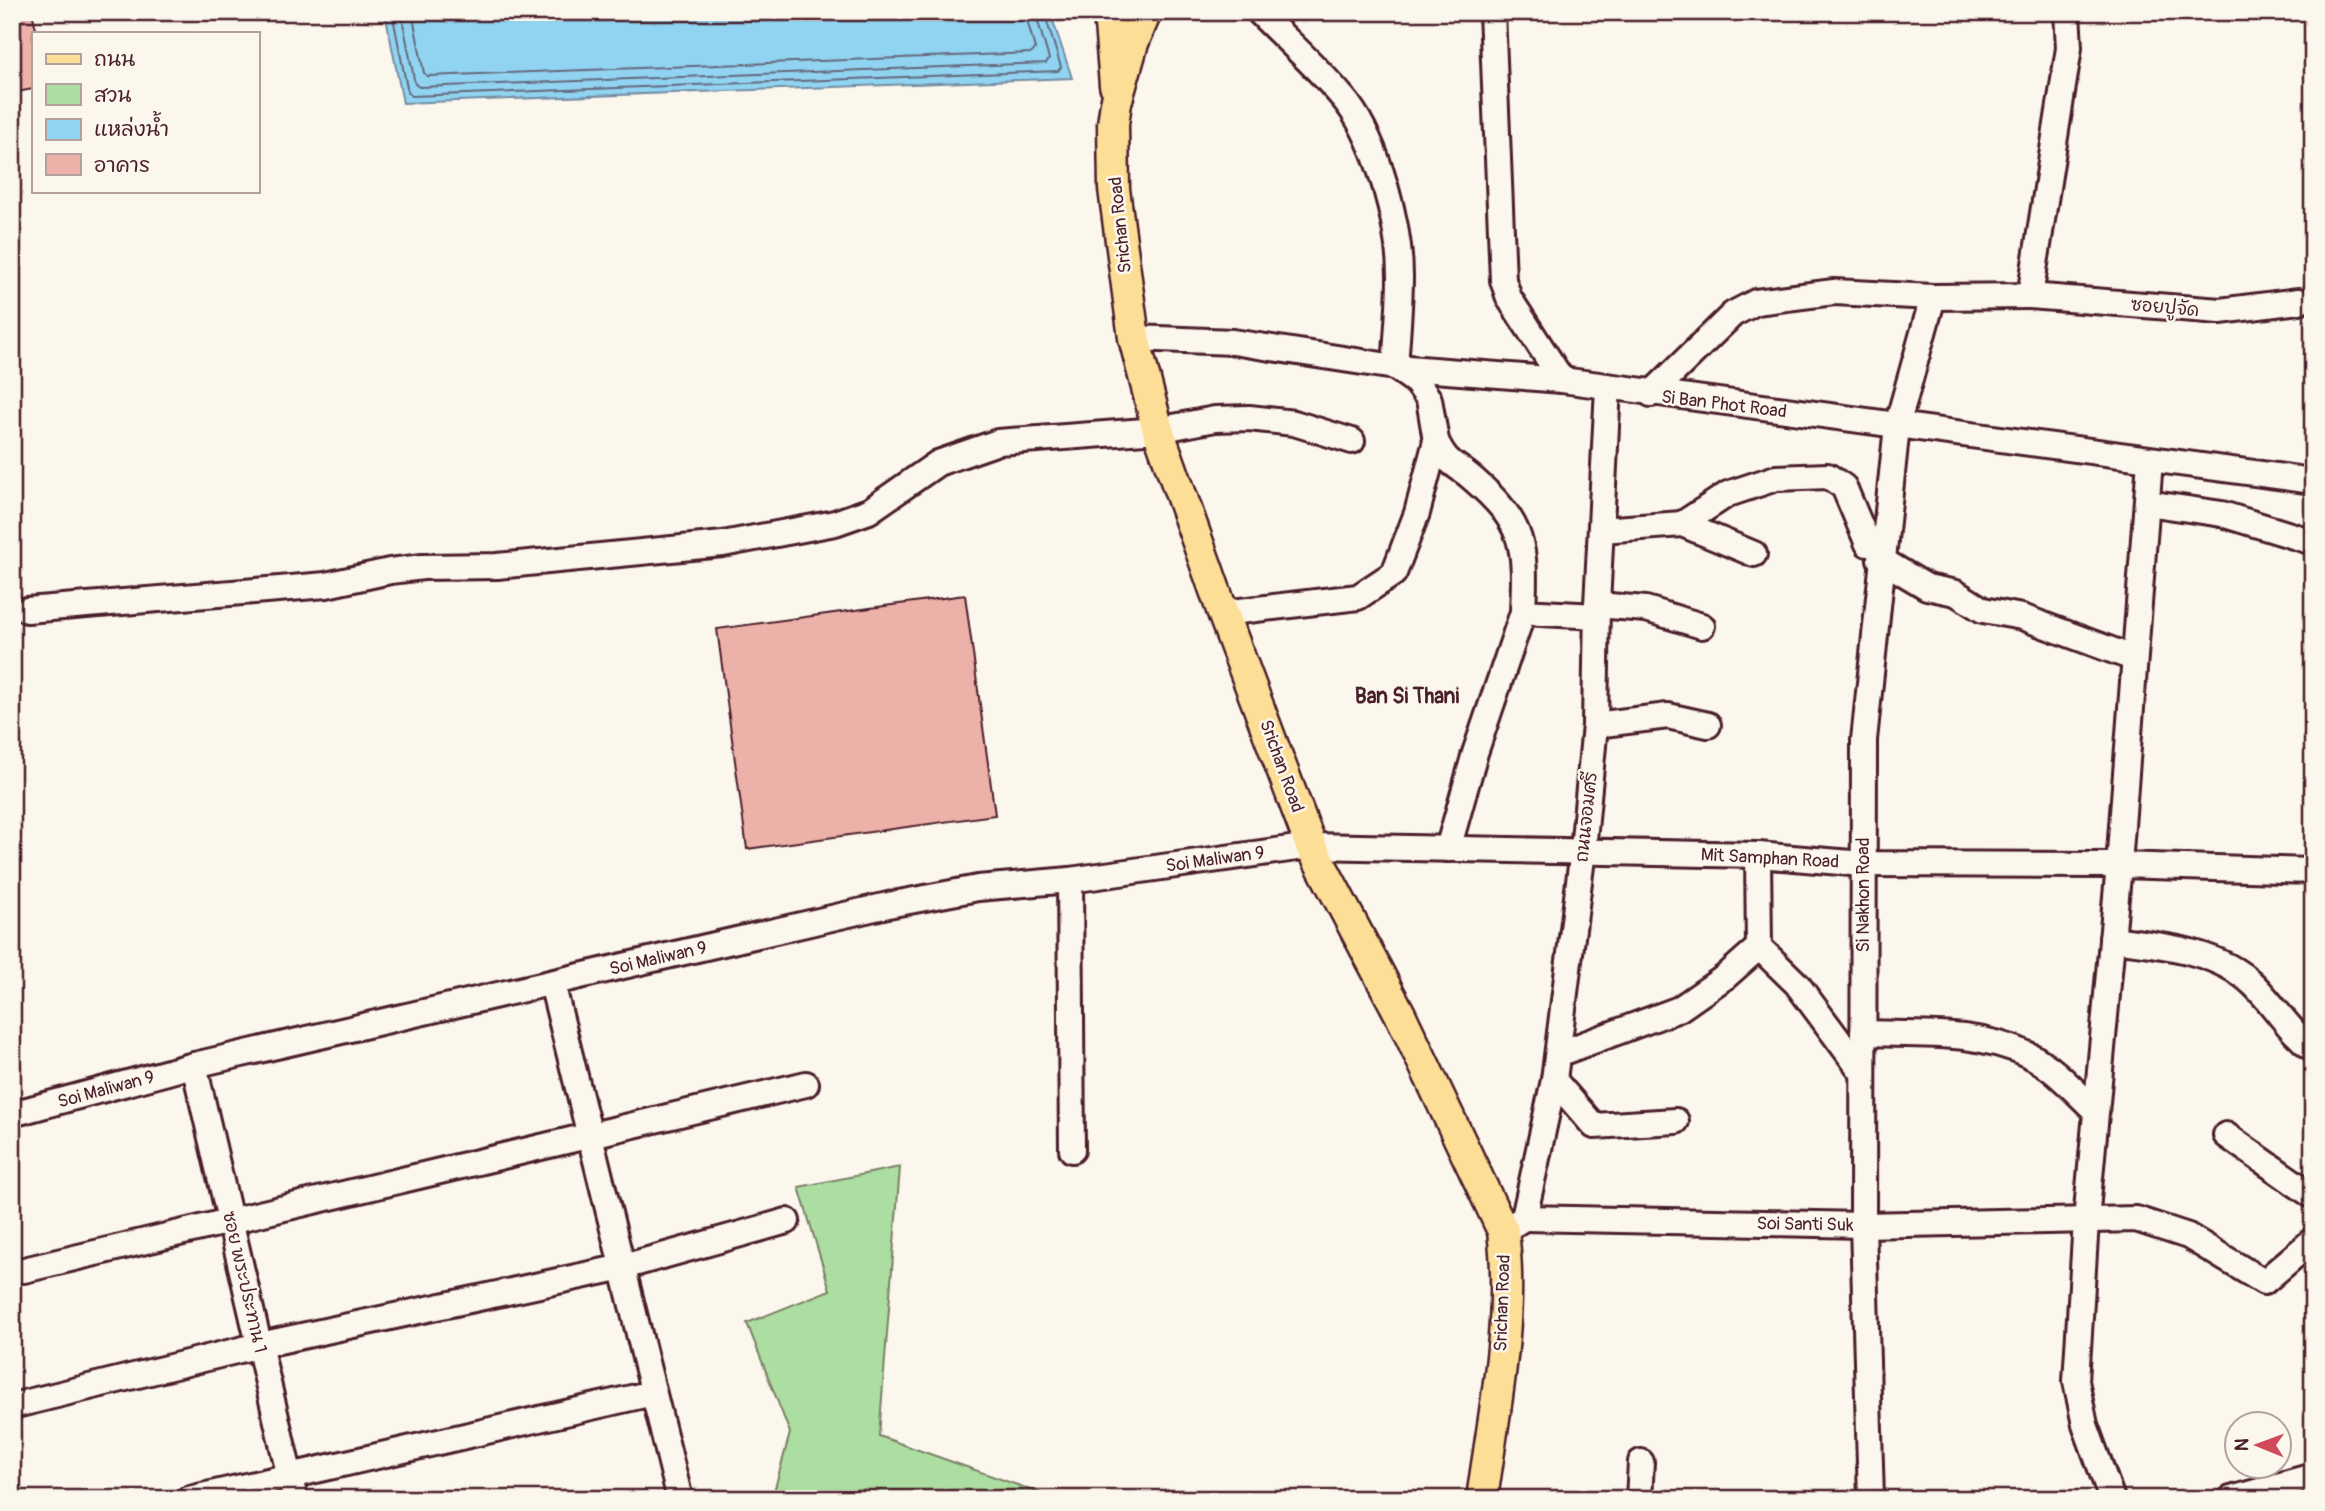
<svg xmlns="http://www.w3.org/2000/svg" width="2325" height="1511" viewBox="0 0 2325 1511" font-family="Pangolin,'Playpen Sans Thai',sans-serif">
  <style>
    .green { fill: #abdea0; stroke: #7a7e66; stroke-width: 2 }
    .water { fill: #90d4f2; stroke: #748ca2; stroke-width: 2 }
    .lines { fill: none; stroke-linecap: round; stroke-linejoin: round }
    .shore { stroke: #66677b; stroke-width: 2 }
    .building { fill: #ecb1a8; stroke: #4a1f2b; stroke-width: 2 }
    .minor-casing { stroke: #4a1f2b; stroke-width: 30 }
    .major-casing { stroke: #4a1f2b; stroke-width: 35 }
    .minor { stroke: #fbf7ec; stroke-width: 24 }
    .major { stroke: #fdde96; stroke-width: 30 }
    .labels { text-anchor: middle; stroke-width: 5; stroke-linejoin: round; paint-order: stroke }
    .street-label { font-size: 18px; fill: #4a1f2b; stroke: #fbf7ec }
    .quarter-label { font-size: 21px; font-weight: bold; fill: #4a1f2b; stroke: #fbf7ec }
  </style>
  <rect width="100%" height="100%" fill="#fbf7ec"/>
  <filter id="ink" filterUnits="userSpaceOnUse"><feTurbulence type="fractalNoise" baseFrequency=".0143" numOctaves="2"/><feDisplacementMap in="SourceGraphic" scale="14" xChannelSelector="R" yChannelSelector="G"/><feConvolveMatrix kernelMatrix="1 2 1 2 8 2 1 2 1" color-interpolation-filters="sRGB"/></filter>
  <g filter="url(#ink)">
    <!-- green -->
    <polygon class="green" points="900,1167 879,1436 1057,1499 772,1499 790,1433 747,1323 830,1290 799,1187"/>
    <!-- water -->
    <polygon class="water" points="385,12 1050,12 1072,78 403,103"/>
    <g class="lines">
      <!-- shore -->
      <g class="shore">
        <polyline points="392,12 408,93 412,96 1058,71 1061,67 1044,12"/>
        <polyline points="401,12 415,84 419,87 1046,63 1049,59 1035,12"/>
        <polyline points="412,12 424,73 427,76 1032,53 1035,49 1025,12"/>
      </g>
    </g>
    <!-- building -->
    <g class="building">
      <polygon points="12,12 32,12 37,33 33,33 33,89 12,93"/>
      <polygon points="965,595 995,815 747,849 717,629"/>
    </g>
    <g class="lines">
      <defs>
        <g id="minor">
          <polyline points="1492,12 1503,280 1509,298 1562,380"/>
          <polyline points="2030,296 2220,311 2299,301"/>
          <polyline points="1134,338 1233,342 1395,367 1562,380 2313,481"/>
          <polyline points="1651,394 1733,314 1756,302 1834,292 1933,297 2030,296 2069,48 2067,12"/>
          <path d="M1436,441C1448,466 1454,462 1473,479C1525,524 1526,546 1523,612L1597,616"/>
          <polyline points="2147,503 2222,514 2313,542"/>
          <polyline points="1682,524 1728,494 1776,478 1828,476 1844,487 1868,544 1882,545"/>
          <polyline points="1601,530 1682,524 1754,554"/>
          <polyline points="1880,559 1927,587 1956,593 1983,610 2022,617 2133,658"/>
          <polyline points="1597,605 1646,609 1702,626"/>
          <polyline points="27,610 326,585 390,571 423,567 497,566 723,544 835,523 869,511 938,463 998,442 1158,430 1215,419 1249,418 1294,423 1352,441"/>
          <path d="M1223,613L1358,597L1394,573L1417,513L1436,441L1429,399L1416,382L1395,367C1397,337 1400,306 1400,276C1400,226 1378,144 1348,104C1322,71 1288,42 1259,12"/>
          <polyline points="1595,725 1668,716 1708,725"/>
          <polyline points="1448,849 1475,753 1523,612"/>
          <polyline points="1758,855 1759,947 1797,984 1863,1073"/>
          <polyline points="1070,880 1072,1150"/>
          <path d="M2112,939C2160,945 2218,950 2254,985C2275,1006 2289,1031 2313,1049"/>
          <polyline points="552,983 680,1499"/>
          <path d="M1863,1033C1919,1035 1977,1030 2029,1055C2054,1067 2076,1093 2096,1111"/>
          <polyline points="1558,1054 1679,1009 1725,977 1759,947"/>
          <polyline points="194,1065 295,1499"/>
          <polyline points="1554,1080 1594,1126 1676,1121"/>
          <polyline points="12,1114 194,1065 888,905 978,888 1070,880 1311,846 1758,855 1863,864 2119,865 2313,871"/>
          <polyline points="2226,1135 2313,1196"/>
          <polyline points="1524,1218 1863,1225 2136,1219 2188,1236 2264,1282 2313,1240"/>
          <polyline points="1503,1231 1524,1218 1554,1080 1583,850 1595,725 1597,605 1608,387"/>
          <polyline points="24,1270 806,1084"/>
          <polyline points="12,1406 260,1345 623,1267 787,1221"/>
          <polyline points="189,1499 653,1393"/>
          <polyline points="1639,1499 1641,1462"/>
          <polyline points="1871,1499 1863,1225 1864,740 1897,426 1933,297"/>
          <polyline points="2112,1499 2085,1425 2076,1381 2086,1221 2119,865 2150,460"/>
          <polyline points="2231,1499 2313,1476"/>
        </g>
        <g id="major">
          <polyline points="1109,12 1115,85"/>
          <path d="M1146,12L1133,43L1116,103L1113,124L1114,189L1134,338L1158,430L1223,613L1311,846L1400,1014L1503,1231C1514,1319 1494,1412 1482,1499"/>
        </g>
      </defs>
      <!-- minor casing -->
      <use href="#minor" class="minor-casing"/>
      <!-- major casing -->
      <use href="#major" class="major-casing"/>
      <!-- minor -->
      <use href="#minor" class="minor"/>
      <!-- major -->
      <use href="#major" class="major"/>
    </g>
  </g>
  <g class="labels">
    <!-- street labels -->
    <g class="street-label">
      <text transform="translate(1120 225) rotate(-96)" y="6">Srichan Road</text>
      <text transform="translate(2165 307) rotate(5)" y="6">ซอยปูจัด</text>
      <text transform="translate(1724 404) rotate(7)" y="6">Si Ban Phot Road</text>
      <text transform="translate(1282 766) rotate(70)" y="6">Srichan Road</text>
      <text transform="translate(1586 817) rotate(-84)" y="6">ถนนจอมศรี</text>
      <text transform="translate(1770 858) rotate(3)" y="6">Mit Samphan Road</text>
      <text transform="translate(1215 859) rotate(-8)" y="6">Soi Maliwan 9</text>
      <text transform="translate(1863 895) rotate(-90)" y="6">Si Nakhon Road</text>
      <text transform="translate(658 958) rotate(-13)" y="6">Soi Maliwan 9</text>
      <text transform="translate(106 1089) rotate(-15)" y="6">Soi Maliwan 9</text>
      <text transform="translate(1805 1224) rotate(1)" y="6">Soi Santi Suk</text>
      <text transform="translate(245 1282) rotate(77)" y="6">ซอย พระประทาน 1</text>
      <text transform="translate(1502 1303) rotate(-88)" y="6">Srichan Road</text>
    </g>
    <!-- quarter labels -->
    <g class="quarter-label">
      <text x="1407" y="703">Ban Si Thani</text>
    </g>
  </g>
  <!-- margin -->
  <rect width="2325" height="1511" fill="none" stroke="#fbf7ec" stroke-width="42"/>
  <rect x="21" y="21" width="2283" height="1469" fill="none" stroke="#4a1f2b" stroke-width="2.5" filter="url(#ink)"/>
  <!-- legend -->
  <rect x="32" y="32" width="228" height="161" fill="#fbf7ec" stroke="#b4a19f" stroke-width="2"/>
  <rect x="46" y="54" width="35" height="10" fill="#fdde96" stroke="#b4a19f" stroke-width="2"/>
  <text x="94" y="66" font-size="21" fill="#4a1f2b">ถนน</text>
  <rect x="46" y="84" width="35" height="21" fill="#abdea0" stroke="#b4a19f" stroke-width="2"/>
  <text x="94" y="102" font-size="21" fill="#4a1f2b">สวน</text>
  <rect x="46" y="119" width="35" height="21" fill="#90d4f2" stroke="#b4a19f" stroke-width="2"/>
  <text x="94" y="136" font-size="21" fill="#4a1f2b">แหล่งน้ำ</text>
  <rect x="46" y="154" width="35" height="21" fill="#ecb1a8" stroke="#b4a19f" stroke-width="2"/>
  <text x="94" y="172" font-size="21" fill="#4a1f2b">อาคาร</text>
  <!-- north arrow -->
  <g transform="translate(2258 1445) rotate(271)"><circle r="33" fill="#fbf7ec" stroke="#b4a19f" stroke-width="2"/>
  <path d="M0-5L12 26L0 18L-12 26Z" fill="#d1495b"/>
  <text y="-10" font-size="19" font-weight="bold" text-anchor="middle" fill="#4a1f2b">N</text>
  </g>
</svg>
